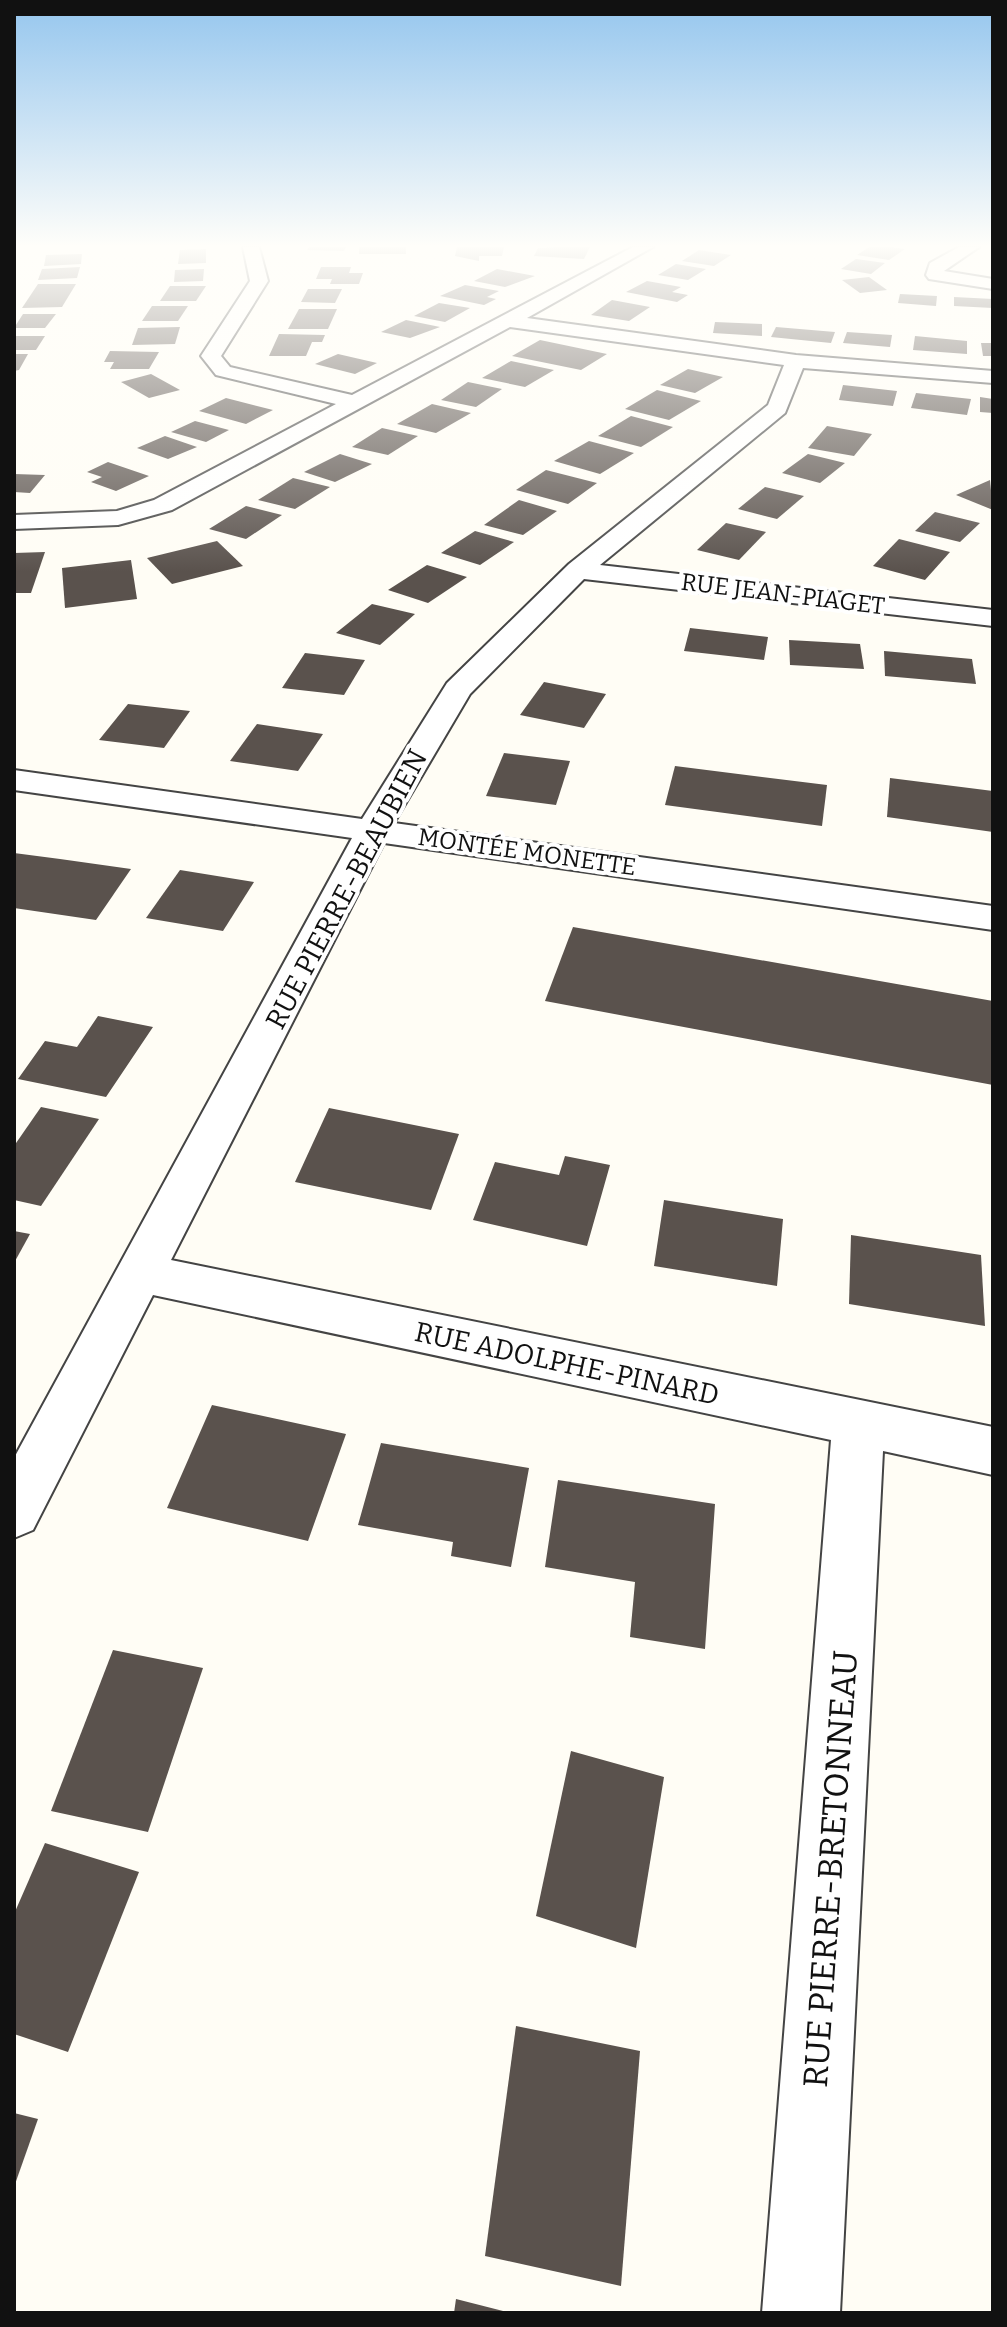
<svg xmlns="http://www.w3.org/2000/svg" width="1007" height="2327" viewBox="0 0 1007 2327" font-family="Bitter,serif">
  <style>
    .building { fill: #5a524d }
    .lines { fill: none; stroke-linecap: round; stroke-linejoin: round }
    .minor-casing { stroke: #444; stroke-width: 4 }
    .minor { fill: #fff; fill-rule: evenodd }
    .labels { text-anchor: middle; stroke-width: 8; stroke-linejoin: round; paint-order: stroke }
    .far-street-label { font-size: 24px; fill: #111; stroke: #fff }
    .street-label { font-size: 28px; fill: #111; stroke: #fff }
    .near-street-label { font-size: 34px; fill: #111; stroke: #fff }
  </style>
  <rect width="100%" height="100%" fill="#fffdf5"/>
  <!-- building -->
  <g class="building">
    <polygon points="309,247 346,247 344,251 307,250"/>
    <rect x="359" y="247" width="47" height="7"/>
    <polygon points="457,247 504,247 502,256 479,256 479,261 455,256"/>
    <polygon points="557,247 590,247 584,259 534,256 538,248"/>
    <polygon points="869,247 891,247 905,249 889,260 857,255"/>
    <polygon points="206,249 206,263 178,264 180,250"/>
    <polygon points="699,250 731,255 714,266 682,261"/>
    <polygon points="82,254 81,264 44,266 46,255"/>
    <polygon points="856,259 885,263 871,274 841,269"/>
    <polygon points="676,264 706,269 688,280 658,275"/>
    <polygon points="80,267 77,278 38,280 42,269"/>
    <polygon points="321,267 351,267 349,273 363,273 359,284 330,284 332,279 316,279"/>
    <polygon points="204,269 203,281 174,282 175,270"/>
    <polygon points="497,269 535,276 505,287 474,281"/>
    <polygon points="869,277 887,290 860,293 842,280"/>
    <polygon points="647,281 681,287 672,292 688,295 677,302 626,292"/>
    <polygon points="38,284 76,284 62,307 22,308"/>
    <polygon points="465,285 499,291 487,297 496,299 484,305 440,296"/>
    <polygon points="170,286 206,286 196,301 160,301"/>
    <polygon points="308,289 342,289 335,303 301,302"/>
    <polygon points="900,294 937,296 936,306 898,303"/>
    <polygon points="954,297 993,299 993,308 954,306"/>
    <polygon points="612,300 650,307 629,321 591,315"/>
    <polygon points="439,303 470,308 445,322 414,316"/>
    <polygon points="152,306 188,306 178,321 142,321"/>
    <polygon points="299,309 337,309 328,329 288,329"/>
    <polygon points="23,314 56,314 45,328 14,328"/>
    <polygon points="406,320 440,327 410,338 381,332"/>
    <polygon points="715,322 762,324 762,336 713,333"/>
    <polygon points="180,327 175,344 132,345 138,328"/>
    <polygon points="776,327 835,332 831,343 771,337"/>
    <polygon points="847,332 892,335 890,347 843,343"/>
    <polygon points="279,334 325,335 322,342 312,342 306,356 269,356"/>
    <polygon points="14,336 45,336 36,350 14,350"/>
    <polygon points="915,336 967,341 967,354 913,350"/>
    <polygon points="540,340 607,354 581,370 512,356"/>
    <polygon points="981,343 993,343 993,356 983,356"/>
    <polygon points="110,351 159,352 149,369 110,369 114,362 104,362"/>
    <polygon points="14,354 28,354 19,370 14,371"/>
    <polygon points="338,354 377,363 355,374 315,364"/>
    <polygon points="511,361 554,370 525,387 482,378"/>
    <polygon points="688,369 723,377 695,393 660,385"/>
    <polygon points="151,374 180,390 149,398 121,382"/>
    <polygon points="468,382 502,389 476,407 441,400"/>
    <polygon points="843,385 897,391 893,406 839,400"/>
    <polygon points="657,390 701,401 669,420 625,409"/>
    <polygon points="916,393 971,399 967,415 911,408"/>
    <polygon points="980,397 993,399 993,413 980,412"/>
    <polygon points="226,398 273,410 246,424 199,411"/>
    <polygon points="432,404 471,413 436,433 397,424"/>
    <polygon points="631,416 673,427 641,447 598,436"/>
    <polygon points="195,421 229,430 206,442 171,432"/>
    <polygon points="827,426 872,434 854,456 808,448"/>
    <polygon points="382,428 418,436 388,455 352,447"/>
    <polygon points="165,436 197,447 168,459 137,448"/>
    <polygon points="589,441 634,453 600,474 554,461"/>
    <polygon points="340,454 372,464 335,482 304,472"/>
    <polygon points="808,454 845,463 820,483 782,473"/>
    <polygon points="108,462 149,476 116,491 91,482 102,477 87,472"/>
    <polygon points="546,470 597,483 568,504 516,490"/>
    <polygon points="14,474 45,475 30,493 14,492"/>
    <polygon points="293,478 330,487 295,509 258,500"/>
    <polygon points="990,480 993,510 956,495"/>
    <polygon points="765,487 804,496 777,519 738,509"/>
    <polygon points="519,500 557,511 523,535 484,525"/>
    <polygon points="246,506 282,515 246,539 209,529"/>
    <polygon points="935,512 980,523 960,542 915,531"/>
    <polygon points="726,523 766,532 739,560 697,550"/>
    <polygon points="475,531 514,542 480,565 441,553"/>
    <polygon points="899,539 950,552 925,580 873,566"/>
    <polygon points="217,541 243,566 172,584 147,558"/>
    <polygon points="45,552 31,593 14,593 14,553"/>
    <polygon points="131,560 137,599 65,608 62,568"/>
    <polygon points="427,565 467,577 428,603 388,590"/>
    <polygon points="372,604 415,614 380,645 336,633"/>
    <polygon points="690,628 768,637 764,660 684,651"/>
    <polygon points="789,640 860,644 864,669 790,665"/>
    <polygon points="884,651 972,659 976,684 885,676"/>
    <polygon points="305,653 365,660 344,695 282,688"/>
    <polygon points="544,682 606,694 584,728 520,715"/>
    <polygon points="128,704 190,711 164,748 99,740"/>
    <polygon points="257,724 323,734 298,771 230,761"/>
    <polygon points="504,753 570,761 556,805 486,796"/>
    <polygon points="675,766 827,785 822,826 665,805"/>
    <polygon points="890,778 993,791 993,832 887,817"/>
    <polygon points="14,853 60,859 131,869 96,920 14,908"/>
    <polygon points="180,870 254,882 223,931 146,918"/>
    <polygon points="573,927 993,1001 993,1085 545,1001"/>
    <polygon points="98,1016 153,1027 106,1097 18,1079 45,1041 77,1047"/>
    <polygon points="41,1107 99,1119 41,1206 14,1200 14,1146"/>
    <polygon points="329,1108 459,1134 431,1210 295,1182"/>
    <polygon points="565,1156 610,1165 587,1246 473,1220 495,1162 559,1175"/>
    <polygon points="664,1200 783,1219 777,1286 654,1266"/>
    <polygon points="14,1231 30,1234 14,1263"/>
    <polygon points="851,1235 981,1255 985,1326 849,1304"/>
    <polygon points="212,1405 346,1434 308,1541 167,1508"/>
    <polygon points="381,1443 529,1468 511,1567 451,1556 453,1542 358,1525"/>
    <polygon points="558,1480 715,1504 705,1649 630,1637 635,1582 545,1567"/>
    <polygon points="113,1650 203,1668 148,1832 51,1811"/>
    <polygon points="571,1751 664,1777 636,1948 536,1916"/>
    <polygon points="45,1843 139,1872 68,2052 14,2034 14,1914"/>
    <polygon points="516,2026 640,2051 621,2286 485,2256"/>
    <polygon points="14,2113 38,2119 14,2187"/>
    <polygon points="456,2299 507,2312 507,2313 454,2313"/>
  </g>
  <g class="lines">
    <defs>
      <g id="minor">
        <polygon points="243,247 259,247 268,281 221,356 230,367 352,395 633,247 653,247 527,318 796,355 993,371 993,383 803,368 785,413 600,565 993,610 993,626 584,579 470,694 394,823 993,906 993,930 384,843 171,1260 993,1427 993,1475 883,1451 840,2313 762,2313 831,1440 153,1295 33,1530 14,1538 14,1458 352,838 14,790 14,770 362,819 447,683 569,564 768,405 784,365 510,327 172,510 118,525 14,529 14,515 117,511 154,500 336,404 216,375 201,356 250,281"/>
        <polygon points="959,247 979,247 944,271 993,279 993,289 929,279 926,275 930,263"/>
      </g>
    </defs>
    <!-- minor casing -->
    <use href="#minor" class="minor-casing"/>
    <!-- minor -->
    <use href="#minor" class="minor"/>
  </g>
  <!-- sky -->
  <linearGradient id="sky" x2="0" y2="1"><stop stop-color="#95c6ee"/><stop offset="0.43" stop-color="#fffefa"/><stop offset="1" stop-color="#fffefa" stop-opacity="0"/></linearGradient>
  <rect width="1007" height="572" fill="url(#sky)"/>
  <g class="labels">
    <!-- far-street labels -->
    <g class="far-street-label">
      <text transform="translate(783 594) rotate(7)" y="8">RUE JEAN-PIAGET</text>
      <text transform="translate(527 852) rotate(8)" y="8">MONTÉE MONETTE</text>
    </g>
    <!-- street labels -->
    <g class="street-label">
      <text transform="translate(346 889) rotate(-62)" y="10">RUE PIERRE-BEAUBIEN</text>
      <text transform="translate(567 1363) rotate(12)" y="10">RUE ADOLPHE-PINARD</text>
    </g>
    <!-- near-street labels -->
    <g class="near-street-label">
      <text transform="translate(830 1869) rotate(-86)" y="12">RUE PIERRE-BRETONNEAU</text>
    </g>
  </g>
  <!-- border -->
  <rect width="1007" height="2327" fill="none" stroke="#111111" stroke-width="32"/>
</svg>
